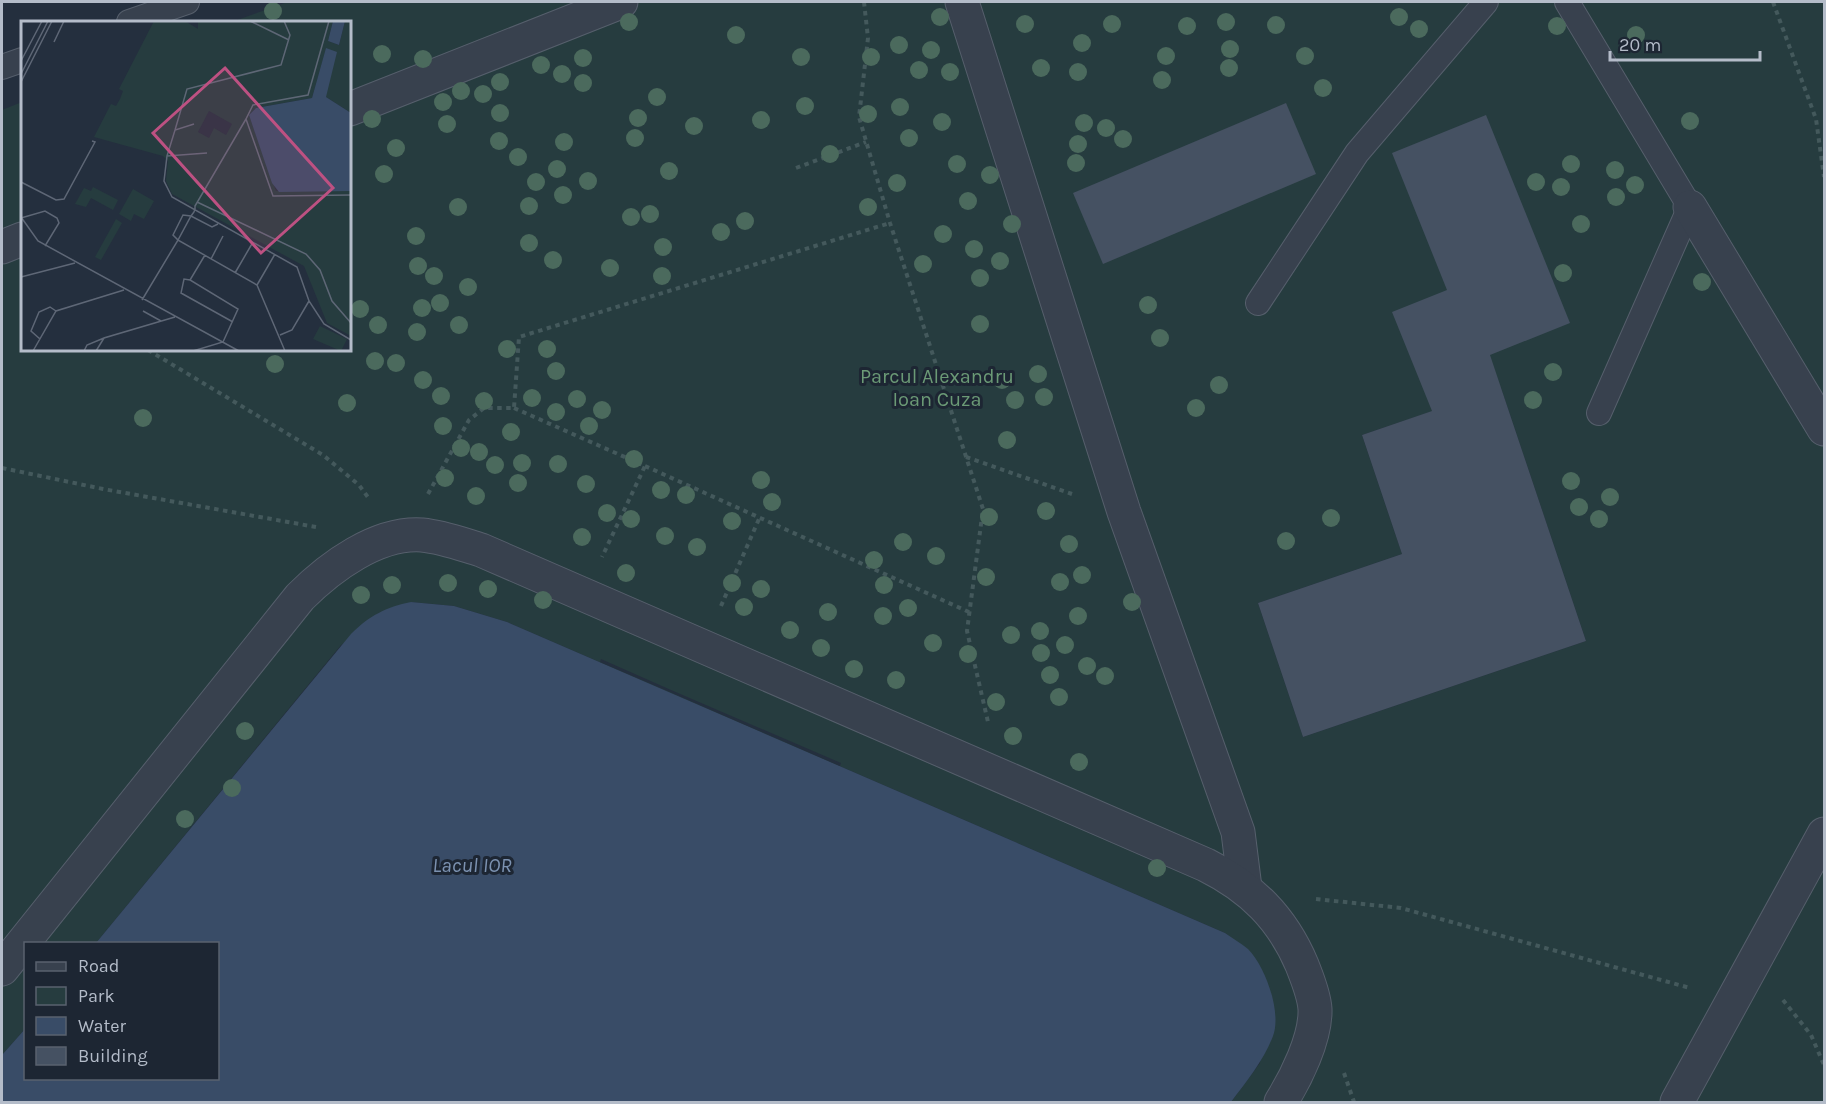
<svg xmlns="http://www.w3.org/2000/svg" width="1826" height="1104" viewBox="0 0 1826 1104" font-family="Karla,sans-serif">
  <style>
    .green { fill: #263c3f; fill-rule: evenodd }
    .water { fill: #394c67 }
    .pier { fill: #242f3e }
    .building { fill: #455162 }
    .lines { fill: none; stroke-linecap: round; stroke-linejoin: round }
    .lane-casing { stroke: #565f6c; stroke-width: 26 }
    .street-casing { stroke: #565f6c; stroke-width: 35 }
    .path { stroke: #44595c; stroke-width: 4; stroke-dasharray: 4.5 4.5; stroke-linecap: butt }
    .lane { stroke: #38414e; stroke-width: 24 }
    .street { stroke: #38414e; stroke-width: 33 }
    .tree { fill: #4b6a5d }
    .labels { text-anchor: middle; stroke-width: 6; stroke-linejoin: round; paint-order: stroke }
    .park-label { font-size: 20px; fill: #6b9a76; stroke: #1d2633 }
    .water-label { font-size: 21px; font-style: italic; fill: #7c92b1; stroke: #1d2633 }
    .inset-road { fill: none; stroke: #5e6776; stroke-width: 1.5 }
    .view { fill: #bd5182; fill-opacity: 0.15; stroke: #bd5182; stroke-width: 3 }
    .inset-edge { fill: none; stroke: #b4bcc9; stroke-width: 3 }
  </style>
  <rect width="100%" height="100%" fill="#242f3e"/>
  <!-- green -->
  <path class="green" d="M287,2H1824V1102H1231L1260,1063L1264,974L1248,950L1225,933L507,622L454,606L411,602L341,645L96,943L26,944L25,1029L2,1055V110L22,102V350H350V22H232ZM1501,388L1586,641L1303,737L1258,603L1402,554L1362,435Z"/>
  <!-- water -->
  <path class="water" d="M411,602L454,606L507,622L1225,933C1232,938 1241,943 1248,949C1265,966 1282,1012 1273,1036C1264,1060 1247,1081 1231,1102H2V1055L25,1029L26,1078H218V944L96,943L351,634C369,616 386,607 411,602Z"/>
  <!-- pier -->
  <polygon class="pier" points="601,659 671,690 841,763 840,766 670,692 600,662"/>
  <!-- building -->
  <g class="building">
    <polygon points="1286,103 1316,174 1103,264 1073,193"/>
    <polygon points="1486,115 1570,323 1490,355 1586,641 1303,737 1258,603 1402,554 1362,435 1432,411 1392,312 1447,290 1392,153"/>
  </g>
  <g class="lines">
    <defs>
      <g id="lane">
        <polyline points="1567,2 1690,207 1599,413"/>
        <polyline points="129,22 187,2"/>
        <polyline points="2,67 22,60"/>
        <polyline points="1258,303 1357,153 1486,2"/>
      </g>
      <g id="street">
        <polyline points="962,2 1124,512 1238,832 1245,888"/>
        <polyline points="350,109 621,2"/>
        <polyline points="1690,207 1824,429"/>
        <polyline points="2,247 22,239"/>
        <path d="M2,969L300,597C330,567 377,532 422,535C443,537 461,544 481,550L1206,865C1252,888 1282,918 1302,965C1307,978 1314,994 1315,1009C1316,1038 1296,1078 1281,1102"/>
        <polyline points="1677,1102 1824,834"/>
      </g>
    </defs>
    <!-- lane casing -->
    <use href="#lane" class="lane-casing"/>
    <!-- street casing -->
    <use href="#street" class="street-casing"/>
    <!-- path -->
    <g class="path">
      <polyline points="864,2 868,38 859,117 890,223 983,509 967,631 988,722"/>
      <polyline points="1773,2 1816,119 1824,177"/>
      <polyline points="796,168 866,142"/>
      <polyline points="148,350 323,455 359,485 370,500"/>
      <polyline points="514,408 645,466 602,557"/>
      <polyline points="966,457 1072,494"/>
      <polyline points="645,466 969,612"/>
      <polyline points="2,468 103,489 316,527"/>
      <polyline points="428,494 469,420 484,408 514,408 519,337 890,223"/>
      <polyline points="721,606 759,519"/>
      <polyline points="1316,899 1401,908 1690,988"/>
      <polyline points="1783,1000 1811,1035 1824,1065"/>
      <polyline points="1344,1073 1354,1102"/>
    </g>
    <!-- lane -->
    <use href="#lane" class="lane"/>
    <!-- street -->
    <use href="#street" class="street"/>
  </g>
  <!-- trees -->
  <g class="tree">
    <circle cx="273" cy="11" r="9"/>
    <circle cx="940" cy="17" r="9"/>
    <circle cx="1399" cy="17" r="9"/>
    <circle cx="629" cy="22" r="9"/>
    <circle cx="1226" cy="22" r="9"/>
    <circle cx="1025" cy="24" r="9"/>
    <circle cx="1112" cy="24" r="9"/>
    <circle cx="1276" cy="25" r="9"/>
    <circle cx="1187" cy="26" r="9"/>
    <circle cx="1557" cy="26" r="9"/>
    <circle cx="1419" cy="29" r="9"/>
    <circle cx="736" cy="35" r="9"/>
    <circle cx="1636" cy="35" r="9"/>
    <circle cx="1082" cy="43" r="9"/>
    <circle cx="899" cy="45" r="9"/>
    <circle cx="1230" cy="49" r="9"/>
    <circle cx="931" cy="50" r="9"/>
    <circle cx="382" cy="54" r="9"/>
    <circle cx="1166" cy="56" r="9"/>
    <circle cx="1305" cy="56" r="9"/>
    <circle cx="801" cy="57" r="9"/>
    <circle cx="871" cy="57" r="9"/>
    <circle cx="583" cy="58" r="9"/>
    <circle cx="423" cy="59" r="9"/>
    <circle cx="541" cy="65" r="9"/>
    <circle cx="1041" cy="68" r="9"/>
    <circle cx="1229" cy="68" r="9"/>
    <circle cx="919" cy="70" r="9"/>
    <circle cx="950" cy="72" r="9"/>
    <circle cx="1078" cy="72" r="9"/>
    <circle cx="562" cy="74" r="9"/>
    <circle cx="1162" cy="80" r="9"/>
    <circle cx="500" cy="82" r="9"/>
    <circle cx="583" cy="83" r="9"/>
    <circle cx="1323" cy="88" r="9"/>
    <circle cx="461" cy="91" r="9"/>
    <circle cx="483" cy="94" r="9"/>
    <circle cx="657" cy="97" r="9"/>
    <circle cx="443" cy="102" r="9"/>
    <circle cx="805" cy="106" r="9"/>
    <circle cx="900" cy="107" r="9"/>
    <circle cx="500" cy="113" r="9"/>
    <circle cx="868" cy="114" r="9"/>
    <circle cx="638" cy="118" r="9"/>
    <circle cx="372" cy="119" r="9"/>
    <circle cx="761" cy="120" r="9"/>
    <circle cx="1690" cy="121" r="9"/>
    <circle cx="942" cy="122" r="9"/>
    <circle cx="1084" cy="123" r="9"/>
    <circle cx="447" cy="124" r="9"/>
    <circle cx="694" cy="126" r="9"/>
    <circle cx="1106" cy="128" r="9"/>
    <circle cx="635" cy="138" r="9"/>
    <circle cx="909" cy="138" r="9"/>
    <circle cx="1123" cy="139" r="9"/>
    <circle cx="499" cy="141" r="9"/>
    <circle cx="564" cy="142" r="9"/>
    <circle cx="1078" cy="144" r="9"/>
    <circle cx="396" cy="148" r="9"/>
    <circle cx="830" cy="154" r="9"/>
    <circle cx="518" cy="157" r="9"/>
    <circle cx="1076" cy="163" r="9"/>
    <circle cx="957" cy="164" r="9"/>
    <circle cx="1571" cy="164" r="9"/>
    <circle cx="557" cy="169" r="9"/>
    <circle cx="1615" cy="170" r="9"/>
    <circle cx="669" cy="171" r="9"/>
    <circle cx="384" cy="174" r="9"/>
    <circle cx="990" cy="175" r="9"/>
    <circle cx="588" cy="181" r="9"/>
    <circle cx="536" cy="182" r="9"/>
    <circle cx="1536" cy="182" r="9"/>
    <circle cx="897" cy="183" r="9"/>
    <circle cx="1635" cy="185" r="9"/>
    <circle cx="1561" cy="187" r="9"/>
    <circle cx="563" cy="195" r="9"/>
    <circle cx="1616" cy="197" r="9"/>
    <circle cx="968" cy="201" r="9"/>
    <circle cx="529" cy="206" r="9"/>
    <circle cx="458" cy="207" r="9"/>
    <circle cx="868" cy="207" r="9"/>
    <circle cx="650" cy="214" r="9"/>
    <circle cx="631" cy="217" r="9"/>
    <circle cx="745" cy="221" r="9"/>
    <circle cx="1012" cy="224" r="9"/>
    <circle cx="1581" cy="224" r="9"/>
    <circle cx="721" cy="232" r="9"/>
    <circle cx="943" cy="234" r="9"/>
    <circle cx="416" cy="236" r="9"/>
    <circle cx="529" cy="243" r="9"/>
    <circle cx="663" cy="247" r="9"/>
    <circle cx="974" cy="249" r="9"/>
    <circle cx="553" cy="260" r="9"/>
    <circle cx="1000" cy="261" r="9"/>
    <circle cx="923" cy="264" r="9"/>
    <circle cx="418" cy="266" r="9"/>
    <circle cx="610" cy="268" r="9"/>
    <circle cx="1563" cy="273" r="9"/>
    <circle cx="434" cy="276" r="9"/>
    <circle cx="662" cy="276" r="9"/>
    <circle cx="980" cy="278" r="9"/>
    <circle cx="1702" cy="282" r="9"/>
    <circle cx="468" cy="287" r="9"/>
    <circle cx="440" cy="303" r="9"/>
    <circle cx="1148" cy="305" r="9"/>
    <circle cx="422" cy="308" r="9"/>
    <circle cx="360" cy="309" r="9"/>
    <circle cx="980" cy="324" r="9"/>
    <circle cx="378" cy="325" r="9"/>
    <circle cx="459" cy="325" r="9"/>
    <circle cx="417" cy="332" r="9"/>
    <circle cx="1160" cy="338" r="9"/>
    <circle cx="507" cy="349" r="9"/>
    <circle cx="547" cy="349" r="9"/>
    <circle cx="375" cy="361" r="9"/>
    <circle cx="396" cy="363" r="9"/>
    <circle cx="275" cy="364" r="9"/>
    <circle cx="556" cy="371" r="9"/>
    <circle cx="1553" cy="372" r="9"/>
    <circle cx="1038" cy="374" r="9"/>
    <circle cx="423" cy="380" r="9"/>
    <circle cx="1002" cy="380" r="9"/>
    <circle cx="1219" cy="385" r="9"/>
    <circle cx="441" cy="396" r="9"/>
    <circle cx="1044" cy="397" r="9"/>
    <circle cx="532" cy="398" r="9"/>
    <circle cx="577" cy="399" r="9"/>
    <circle cx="1015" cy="400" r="9"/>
    <circle cx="1533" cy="400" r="9"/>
    <circle cx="484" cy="401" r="9"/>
    <circle cx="347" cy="403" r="9"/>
    <circle cx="1196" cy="408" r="9"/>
    <circle cx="602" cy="410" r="9"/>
    <circle cx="556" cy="412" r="9"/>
    <circle cx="143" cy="418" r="9"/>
    <circle cx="443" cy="426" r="9"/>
    <circle cx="589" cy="426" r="9"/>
    <circle cx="511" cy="432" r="9"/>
    <circle cx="1007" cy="440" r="9"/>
    <circle cx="461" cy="448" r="9"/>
    <circle cx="479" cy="452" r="9"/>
    <circle cx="634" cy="459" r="9"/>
    <circle cx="522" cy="463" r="9"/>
    <circle cx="558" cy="464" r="9"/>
    <circle cx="495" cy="465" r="9"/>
    <circle cx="445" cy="478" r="9"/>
    <circle cx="761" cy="480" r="9"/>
    <circle cx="1571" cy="481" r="9"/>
    <circle cx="518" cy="483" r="9"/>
    <circle cx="586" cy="484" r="9"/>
    <circle cx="661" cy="490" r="9"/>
    <circle cx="686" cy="495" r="9"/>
    <circle cx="476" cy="496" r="9"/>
    <circle cx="1610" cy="497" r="9"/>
    <circle cx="772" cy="502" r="9"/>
    <circle cx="1579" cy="507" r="9"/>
    <circle cx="1046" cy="511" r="9"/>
    <circle cx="607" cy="513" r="9"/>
    <circle cx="989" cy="517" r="9"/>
    <circle cx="1331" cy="518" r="9"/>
    <circle cx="631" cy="519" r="9"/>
    <circle cx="1599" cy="519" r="9"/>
    <circle cx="732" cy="521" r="9"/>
    <circle cx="665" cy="536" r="9"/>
    <circle cx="582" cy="537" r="9"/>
    <circle cx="1286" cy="541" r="9"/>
    <circle cx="903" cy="542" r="9"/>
    <circle cx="1069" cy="544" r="9"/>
    <circle cx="697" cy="547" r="9"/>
    <circle cx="936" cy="556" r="9"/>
    <circle cx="874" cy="560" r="9"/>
    <circle cx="626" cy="573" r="9"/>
    <circle cx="1082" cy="575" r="9"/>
    <circle cx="986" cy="577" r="9"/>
    <circle cx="1060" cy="582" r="9"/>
    <circle cx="448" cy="583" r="9"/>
    <circle cx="732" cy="583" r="9"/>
    <circle cx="392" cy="585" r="9"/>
    <circle cx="884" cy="585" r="9"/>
    <circle cx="488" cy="589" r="9"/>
    <circle cx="761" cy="589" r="9"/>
    <circle cx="361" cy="595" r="9"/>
    <circle cx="543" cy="600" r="9"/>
    <circle cx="1132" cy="602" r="9"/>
    <circle cx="744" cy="607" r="9"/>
    <circle cx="908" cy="608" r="9"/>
    <circle cx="828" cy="612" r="9"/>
    <circle cx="883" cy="616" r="9"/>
    <circle cx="1078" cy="616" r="9"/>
    <circle cx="790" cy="630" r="9"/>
    <circle cx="1040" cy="631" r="9"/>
    <circle cx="1011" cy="635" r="9"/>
    <circle cx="933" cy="643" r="9"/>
    <circle cx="1065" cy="645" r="9"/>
    <circle cx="821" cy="648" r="9"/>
    <circle cx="1041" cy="653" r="9"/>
    <circle cx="968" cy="654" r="9"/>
    <circle cx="1087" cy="666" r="9"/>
    <circle cx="854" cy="669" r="9"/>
    <circle cx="1050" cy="675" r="9"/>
    <circle cx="1105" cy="676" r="9"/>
    <circle cx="896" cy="680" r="9"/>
    <circle cx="1059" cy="697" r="9"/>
    <circle cx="996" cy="702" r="9"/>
    <circle cx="245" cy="731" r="9"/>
    <circle cx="1013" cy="736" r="9"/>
    <circle cx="1079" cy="762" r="9"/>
    <circle cx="232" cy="788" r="9"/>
    <circle cx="185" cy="819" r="9"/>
    <circle cx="1157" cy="868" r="9"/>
  </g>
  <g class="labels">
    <!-- park labels -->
    <g class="park-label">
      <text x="937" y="383">Parcul Alexandru<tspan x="937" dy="23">Ioan Cuza</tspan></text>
    </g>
    <!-- water labels -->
    <g class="water-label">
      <text x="472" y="872">Lacul IOR</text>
    </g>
  </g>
  <!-- overview -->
  <g transform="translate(21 21)">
    <rect width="330" height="330" fill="#242f3e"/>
    <path d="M133,0H164L177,8V0H312L307,20L318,24L324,0H330V92L305,76V28L291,77L235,87L228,94L255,170H330V315L306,302L283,245L151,173L145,160L147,140L142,135L73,116L90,83L95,85L99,78L102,70L98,68ZM188,90L211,103L205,114L193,107L188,117L177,111ZM72,166L97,179L92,189L70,177L65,186L54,183L63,167L70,170ZM112,168L133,180L123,198L113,193L110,200L98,193ZM95,198L101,202L80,239L74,236ZM299,305L326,318L320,330L292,318Z" fill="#263c3f" fill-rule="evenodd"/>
    <path d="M312,0H324L318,24L307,20ZM305,27L316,31L305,76L330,92V170L258,171L251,162L228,94L235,87L291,77Z" fill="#394c67"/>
    <path class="inset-road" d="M229,0L268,19M308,0L287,74L232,84L225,98L252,175L330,174M33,21L43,0M0,40L21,0M0,53L27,0M0,61L31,0M173,103L154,109L146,135L143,160L151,176L276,246L288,280L303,303L330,319M154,109L166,68L260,44L269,14L263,0M146,135L186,132M0,161L35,179L43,178L74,121L71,120M176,181L285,233L299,249L311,280L330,302M0,196L17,220L218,330M0,197L24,190L36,197L38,202L24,225M197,203L191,206L170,195L162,194L152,214L157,219L170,195L173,191L174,188V185L225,98M190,238L202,215M214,252L232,221M0,256L54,242M169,259L163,258L160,272L212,301M236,264L254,233M121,279L157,219L236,264L264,330M122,290L140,300M259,314L271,309L288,280M19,318L10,310L18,291L29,286L35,290M12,330L35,290L103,269M63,330L66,324L83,317M75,330L83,317L154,296M172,330L202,321L217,288L169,259L184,234"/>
    <path class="view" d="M204,47L312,167L240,232L132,112Z"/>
    <rect width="330" height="330" class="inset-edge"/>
  </g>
  <!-- border -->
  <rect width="1826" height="1104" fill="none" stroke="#b4bcc9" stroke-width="6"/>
  <!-- legend -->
  <rect x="24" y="942" width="195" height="138" fill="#1d2633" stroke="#59626f" stroke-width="1.5"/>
  <rect x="36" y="962" width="30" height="9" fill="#38414e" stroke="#59626f" stroke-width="1.5"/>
  <text x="78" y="972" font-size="18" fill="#b4bcc9">Road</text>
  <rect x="36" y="987" width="30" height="18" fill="#263c3f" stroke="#59626f" stroke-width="1.5"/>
  <text x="78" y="1002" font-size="18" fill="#b4bcc9">Park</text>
  <rect x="36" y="1017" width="30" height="18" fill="#394c67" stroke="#59626f" stroke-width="1.5"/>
  <text x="78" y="1032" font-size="18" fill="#b4bcc9">Water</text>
  <rect x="36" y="1047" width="30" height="18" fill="#455162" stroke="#59626f" stroke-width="1.5"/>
  <text x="78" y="1062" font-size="18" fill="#b4bcc9">Building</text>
  <!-- scale -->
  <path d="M1610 51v9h150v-9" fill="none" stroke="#b4bcc9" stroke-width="3"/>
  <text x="1619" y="51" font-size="18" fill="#b4bcc9" stroke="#1d2633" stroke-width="4.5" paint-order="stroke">20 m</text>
</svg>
